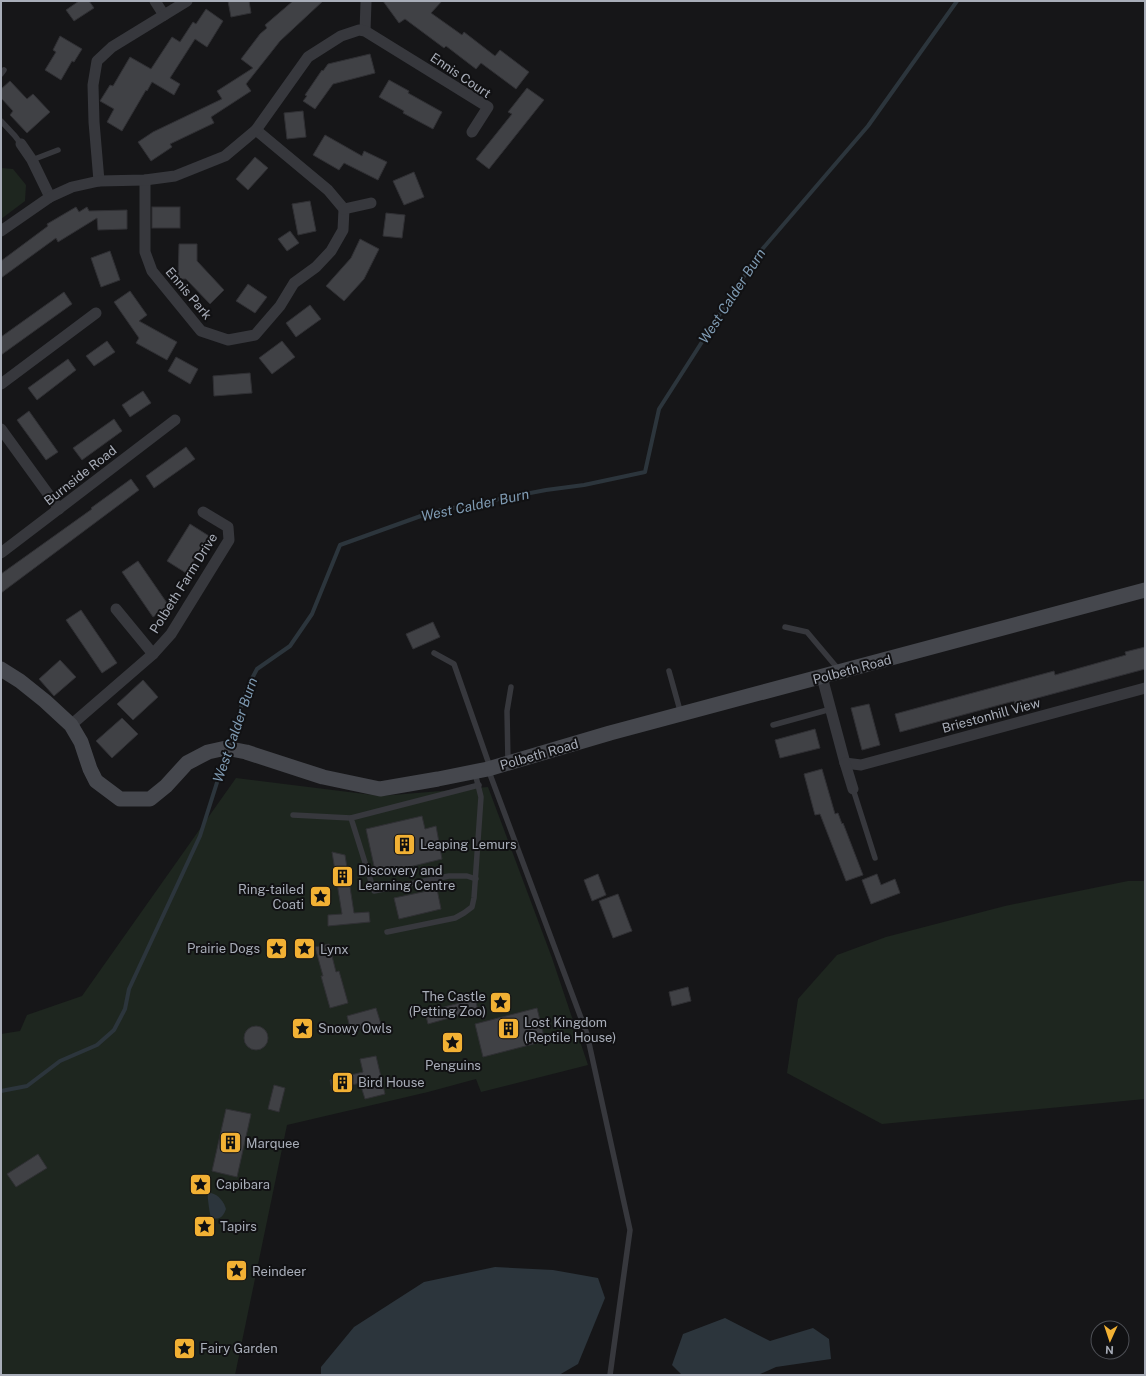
<svg xmlns="http://www.w3.org/2000/svg" width="1146" height="1376" viewBox="0 0 1146 1376" font-family="'Public Sans',sans-serif">
  <style>
    .green { fill: #1e261f }
    .water { fill: #2c353c }
    .lines { fill: none; stroke-linecap: round; stroke-linejoin: round }
    .stream { stroke: #2c353c; stroke-width: 4 }
    .building { fill: #404145; stroke: #303034 }
    .lane { stroke: #37383d; stroke-width: 5.5 }
    .street { stroke: #37383d; stroke-width: 11 }
    .secondary { stroke: #45474d; stroke-width: 15 }
    .labels { text-anchor: middle; stroke-width: 4; stroke-linejoin: round; paint-order: stroke }
    .street-label { font-size: 13px; fill: #a8adb8; stroke: #111113 }
    .poi-label { font-size: 13px; fill: #a8adb8; stroke: #111113; text-anchor: start }
    .water-label { font-size: 14px; font-style: italic; fill: #7f9bb3; stroke: #111113 }
  </style>
  <rect width="100%" height="100%" fill="#161618"/>
  <!-- green -->
  <g class="green">
    <polygon points="1,168 13,169 26,185 25,201 1,219"/>
    <polygon points="236,778 381,796 488,787 552,958 588,1065 481,1092 476,1079 428,1092 287,1125 235,1375 1,1375 1,1034 20,1031 27,1015 82,996"/>
    <polygon points="1128,881 1145,881 1145,1099 882,1124 787,1073 798,999 837,955 886,937 1005,906"/>
  </g>
  <!-- water -->
  <g class="water">
    <path d="M211,1193C219,1195 224,1202 226,1209C223,1217 220,1220 211,1218C210,1215 207,1197 208,1194Z"/>
    <polygon points="495,1267 553,1270 598,1278 605,1298 578,1364 559,1375 321,1375 321,1367 354,1327 424,1282"/>
    <polygon points="725,1318 770,1341 813,1328 829,1339 831,1359 776,1367 758,1375 682,1375 672,1365 683,1334"/>
  </g>
  <g class="lines">
    <!-- stream -->
    <polyline class="stream" points="1,1091 27,1086 60,1061 97,1045 114,1030 125,1009 129,989 200,836 247,688 257,669 290,646 312,614 340,545 432,512 546,490 584,485 645,472 659,409 759,253 868,126 957,1"/>
  </g>
  <!-- building -->
  <g class="building">
    <polygon points="79,1 89,1 94,8 74,21 66,10"/>
    <polygon points="228,1 249,1 251,13 231,17"/>
    <polygon points="293,1 323,1 280,41 269,55 246,84 251,91 211,117 214,123 170,144 172,147 151,161 138,142 153,132 222,99 217,91 253,68 241,59 260,34 267,28 265,25"/>
    <polygon points="383,1 442,1 431,13 462,35 464,32 495,56 500,50 529,72 516,89 481,63 476,69 446,46 444,48 405,19 399,23"/>
    <polygon points="206,9 223,21 207,47 195,39 170,78 180,84 174,95 152,82 147,91 146,90 122,131 107,122 114,109 100,101 110,85 113,86 130,57 151,69 172,37 180,42 193,22 196,24"/>
    <polygon points="60,36 82,49 74,62 72,61 61,80 45,70 56,52 53,50"/>
    <polygon points="370,54 375,73 333,84 315,109 303,101 307,96 305,95 322,70 323,71 328,64"/>
    <polygon points="389,80 409,91 408,93 442,112 433,129 403,113 404,111 379,97"/>
    <polygon points="10,81 27,99 33,94 50,112 27,133 10,115 13,111 1,98 1,89"/>
    <polygon points="527,88 544,100 489,169 476,159 512,114 508,112"/>
    <polygon points="303,111 306,137 287,139 284,113"/>
    <polygon points="325,135 362,156 364,151 387,162 378,180 344,163 339,170 313,155"/>
    <polygon points="255,157 268,168 248,190 236,179"/>
    <polygon points="414,172 424,197 404,205 393,181"/>
    <polygon points="310,201 316,231 298,235 292,204"/>
    <polygon points="76,207 79,212 87,207 89,211 127,210 127,229 98,230 97,218 58,242 56,238 1,278 1,261 48,226 47,224"/>
    <rect x="152" y="207" width="28" height="21"/>
    <polygon points="386,213 405,215 402,238 383,236"/>
    <polygon points="290,231 299,243 287,251 278,239"/>
    <polygon points="360,239 379,249 364,279 344,301 326,286 351,258"/>
    <polygon points="179,244 197,244 197,261 224,290 210,304 186,279 178,279"/>
    <polygon points="110,251 120,280 101,287 91,258"/>
    <polygon points="248,284 267,297 255,313 236,301"/>
    <polygon points="130,291 147,315 139,321 177,342 167,360 136,343 139,338 114,302"/>
    <polygon points="64,292 72,304 1,355 1,337"/>
    <polygon points="310,305 321,319 296,337 286,323"/>
    <polygon points="107,341 115,352 94,366 86,356"/>
    <polygon points="282,341 295,357 272,374 259,358"/>
    <polygon points="176,357 198,369 190,384 168,371"/>
    <polygon points="68,359 76,370 37,400 28,388"/>
    <polygon points="250,373 252,393 214,396 213,376"/>
    <polygon points="143,391 151,403 130,417 122,405"/>
    <polygon points="29,411 58,452 46,460 17,420"/>
    <polygon points="114,419 122,431 82,460 73,448"/>
    <polygon points="186,447 195,459 154,488 146,476"/>
    <polygon points="131,479 139,490 1,593 1,574 92,509 91,508"/>
    <polygon points="190,524 209,536 186,573 167,561"/>
    <polygon points="138,561 169,606 153,617 122,572"/>
    <polygon points="81,610 117,663 102,673 66,620"/>
    <polygon points="433,622 440,637 413,649 406,634"/>
    <polygon points="1145,647 1145,669 1015,704 1014,701 900,732 895,714 1054,671 1055,675 1126,655 1125,652"/>
    <polygon points="60,660 76,677 54,696 39,679"/>
    <polygon points="143,680 158,697 133,720 117,704"/>
    <polygon points="869,704 880,745 862,750 851,708"/>
    <polygon points="122,718 138,734 112,758 96,741"/>
    <polygon points="815,729 820,748 780,758 775,740"/>
    <polygon points="822,769 835,814 838,813 842,824 843,823 863,875 846,881 820,814 815,815 804,774"/>
    <polygon points="422,816 425,829 436,826 442,859 376,875 366,829"/>
    <polygon points="332,852 345,855 354,913 369,912 370,922 328,926 328,915 342,914"/>
    <polygon points="598,874 606,895 592,901 584,880"/>
    <polygon points="877,874 881,885 895,879 900,893 871,904 862,880"/>
    <polygon points="437,889 441,909 399,919 394,898"/>
    <polygon points="618,894 632,931 613,938 599,901"/>
    <polygon points="329,944 336,972 339,971 348,1003 330,1008 321,976 323,976 315,947"/>
    <polygon points="688,987 691,1001 672,1006 669,992"/>
    <polygon points="475,999 478,1010 428,1024 425,1012"/>
    <polygon points="376,1008 381,1024 351,1031 347,1016"/>
    <polygon points="537,1008 545,1041 483,1057 475,1024"/>
    <circle cx="256" cy="1038" r="12"/>
    <polygon points="376,1056 385,1094 365,1099 360,1083 332,1090 330,1080 363,1072 360,1059"/>
    <polygon points="274,1085 285,1088 279,1112 268,1109"/>
    <polygon points="226,1109 251,1114 237,1177 212,1171"/>
    <polygon points="38,1154 47,1168 16,1187 7,1174"/>
  </g>
  <g class="lines">
    <!-- lane -->
    <g class="lane">
      <polyline points="1,74 4,70"/>
      <polyline points="1,121 15,136 21,144"/>
      <polyline points="32,160 58,150"/>
      <polyline points="785,627 807,632 839,670"/>
      <polyline points="434,653 454,664 490,767"/>
      <polyline points="669,671 681,714"/>
      <polyline points="773,725 831,709"/>
      <polyline points="508,763 507,711 511,687"/>
      <polyline points="488,769 587,1034 630,1230 610,1375"/>
      <polyline points="853,789 875,858"/>
      <polyline points="293,815 351,818"/>
      <polyline points="476,879 467,876 449,876 374,891 351,818 479,785"/>
      <polyline points="387,932 455,918 464,913 472,907 474,898 481,797 475,773"/>
    </g>
    <!-- street -->
    <g class="street">
      <polyline points="155,1 164,15"/>
      <polyline points="365,31 366,2"/>
      <polyline points="21,144 32,160 50,197"/>
      <polyline points="145,180 145,252 152,271 201,331 228,340 255,335 280,306 294,283 316,267 331,251 343,230 344,209 328,190 256,130"/>
      <polyline points="99,181 94,122 93,85 97,61 112,47 187,1"/>
      <polyline points="344,209 371,203"/>
      <polyline points="1,231 50,197 72,187 99,181 145,180 175,176 225,156 256,130 308,57 341,36 359,30 365,31 488,107 472,132"/>
      <polyline points="1,384 96,313"/>
      <polyline points="1,429 59,509"/>
      <polyline points="1,553 175,420"/>
      <polyline points="116,609 153,654"/>
      <polyline points="822,677 845,763 861,765 1145,688"/>
      <polyline points="71,725 153,654 171,634 229,540 228,527 203,512"/>
      <polyline points="845,763 853,789"/>
    </g>
    <!-- secondary -->
    <polyline class="secondary" points="1,669 20,681 45,701 71,725 81,742 90,769 96,781 120,799 150,799 166,786 187,763 208,752 226,748 246,752 323,777 380,789 438,779 488,769 610,733 1145,590"/>
  </g>
  <!-- icons -->
  <defs>
    <symbol id="building-square" viewBox="-11 -11 22 22"><rect x="-9" y="-9" width="18" height="18" rx="4" fill="#f2b134" stroke="#111113"/><path d="M-4-6H4V6H1V3H-1V6H-4ZM-2.5-4.3h1.7v1.8h-1.7ZM.8-4.3h1.7v1.8H.8ZM-2.5-1h1.7V.8h-1.7ZM.8-1h1.7V.8H.8Z" fill="#111"/></symbol>
    <symbol id="sight-square" viewBox="-11 -11 22 22"><rect x="-9" y="-9" width="18" height="18" rx="4" fill="#f2b134" stroke="#111113"/><path d="M0-6L1.8-2.2L6-1.7L2.9 1.2L3.7 5.4L0 3.3L-3.7 5.4L-2.9 1.2L-6-1.7L-1.8-2.2Z" fill="#111"/></symbol>
  </defs>
  <g fill-rule="evenodd">
    <use href="#building-square" x="392" y="832" width="25" height="25"/>
    <use href="#building-square" x="330" y="864" width="25" height="25"/>
    <use href="#sight-square" x="308" y="884" width="25" height="25"/>
    <use href="#sight-square" x="264" y="936" width="25" height="25"/>
    <use href="#sight-square" x="292" y="936" width="25" height="25"/>
    <use href="#sight-square" x="488" y="990" width="25" height="25"/>
    <use href="#sight-square" x="290" y="1016" width="25" height="25"/>
    <use href="#building-square" x="496" y="1016" width="25" height="25"/>
    <use href="#sight-square" x="440" y="1030" width="25" height="25"/>
    <use href="#building-square" x="330" y="1070" width="25" height="25"/>
    <use href="#building-square" x="218" y="1130" width="25" height="25"/>
    <use href="#sight-square" x="188" y="1172" width="25" height="25"/>
    <use href="#sight-square" x="192" y="1214" width="25" height="25"/>
    <use href="#sight-square" x="224" y="1258" width="25" height="25"/>
    <use href="#sight-square" x="172" y="1336" width="25" height="25"/>
  </g>
  <g class="labels">
    <!-- street labels -->
    <g class="street-label">
      <text transform="translate(461 75) rotate(34)" y="5">Ennis Court</text>
      <text transform="translate(189 293) rotate(50)" y="5">Ennis Park</text>
      <text transform="translate(80 475) rotate(-38)" y="5">Burnside Road</text>
      <text transform="translate(183 583) rotate(-58)" y="5">Polbeth Farm Drive</text>
      <text transform="translate(852 669) rotate(-15)" y="5">Polbeth Road</text>
      <text transform="translate(991 715) rotate(-15)" y="5">Briestonhill View</text>
      <text transform="translate(539 754) rotate(-16)" y="5">Polbeth Road</text>
    </g>
    <!-- poi labels -->
    <g class="poi-label">
      <text x="420" y="849">Leaping Lemurs</text>
      <text x="358" y="875">Discovery and<tspan x="358" dy="15">Learning Centre</tspan></text>
      <text x="304" y="894" text-anchor="end">Ring-tailed<tspan x="304" dy="15">Coati</tspan></text>
      <text x="260" y="953" text-anchor="end">Prairie Dogs</text>
      <text x="320" y="954">Lynx</text>
      <text x="486" y="1001" text-anchor="end">The Castle<tspan x="486" dy="15">(Petting Zoo)</tspan></text>
      <text x="524" y="1027">Lost Kingdom<tspan x="524" dy="15">(Reptile House)</tspan></text>
      <text x="318" y="1033">Snowy Owls</text>
      <text x="453" y="1070" text-anchor="middle">Penguins</text>
      <text x="358" y="1087">Bird House</text>
      <text x="246" y="1148">Marquee</text>
      <text x="216" y="1189">Capibara</text>
      <text x="220" y="1231">Tapirs</text>
      <text x="252" y="1276">Reindeer</text>
      <text x="200" y="1353">Fairy Garden</text>
    </g>
    <!-- water labels -->
    <g class="water-label">
      <text transform="translate(732 296) rotate(-57)" y="5">West Calder Burn</text>
      <text transform="translate(475 505) rotate(-12)" y="5">West Calder Burn</text>
      <text transform="translate(235 730) rotate(-71)" y="5">West Calder Burn</text>
    </g>
  </g>
  <!-- border -->
  <rect width="1146" height="1376" fill="none" stroke="#a8adb8" stroke-width="4"/>
  <!-- north arrow -->
  <g transform="translate(1110 1340) rotate(183)"><circle r="19" fill="#111113" stroke="#4d4f55"/>
  <path d="M0-3L7 15L0 10L-7 15Z" fill="#f2b134"/>
  <text y="-6" font-size="11" font-weight="bold" text-anchor="middle" fill="#a8adb8">N</text>
  </g>
</svg>
